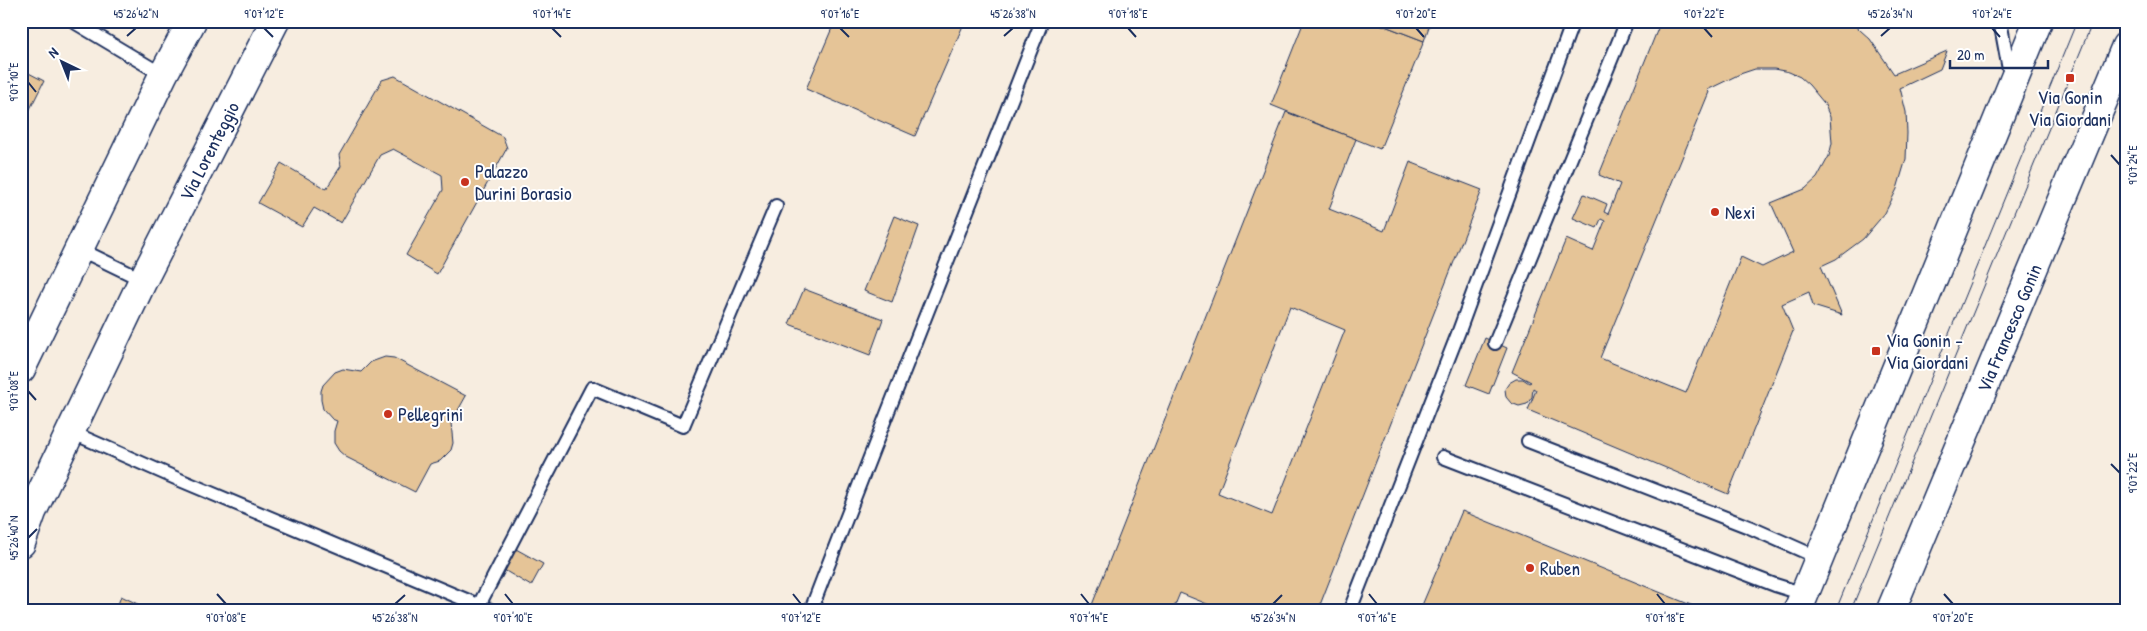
<svg xmlns="http://www.w3.org/2000/svg" width="2147" height="631" viewBox="0 0 2147 631" font-family="'Patrick Hand',sans-serif">
  <style>
    .building { fill: #e5c497; stroke: #1b2f5e; fill-rule: evenodd }
    .lines { fill: none; stroke-linecap: round; stroke-linejoin: round }
    .service-casing { stroke: #1b2f5e; stroke-width: 16 }
    .tertiary-casing { stroke: #1b2f5e; stroke-width: 31 }
    .primary-casing { stroke: #1b2f5e; stroke-width: 31 }
    .service { stroke: #fff; stroke-width: 12 }
    .tertiary { stroke: #fff; stroke-width: 28 }
    .primary { stroke: #fff; stroke-width: 28 }
    .tram { stroke: #1b2f5e; stroke-width: 1 }
    .ticks { fill: none; stroke: #1b2f5e; stroke-width: 2 }
    .poi-dot { fill: #c8321e; stroke: #fff; stroke-width: 2 }
    .labels { text-anchor: middle; stroke-width: 4; stroke-linejoin: round; paint-order: stroke }
    .poi-label { font-size: 19px; fill: #1b2f5e; stroke: #fff; text-anchor: start }
    .street-label { font-size: 19px; fill: #1b2f5e; stroke: #fff }
    .neatline { fill: none; stroke: #1b2f5e; stroke-width: 2 }
    .ticks-label { font-size: 12px; text-anchor: middle; fill: #1b2f5e }
  </style>
  <rect width="100%" height="100%" fill="#f7ede0"/>
  <filter id="ink" filterUnits="userSpaceOnUse"><feTurbulence type="fractalNoise" baseFrequency=".02" numOctaves="2"/><feDisplacementMap in="SourceGraphic" scale="10" xChannelSelector="R" yChannelSelector="G"/><feConvolveMatrix kernelMatrix="1 2 1 2 8 2 1 2 1" color-interpolation-filters="sRGB"/></filter>
  <g filter="url(#ink)">
    <!-- building -->
    <g class="building">
      <polygon points="835,21 965,21 915,136 806,89"/>
      <polygon points="1304,21 1372,21 1424,41 1380,149 1271,105"/>
      <polygon points="1372,21 1431,21 1424,41"/>
      <path d="M1661,21H1850L1870,39L1894,74L1947,51L1940,69L1900,88L1906,112L1907,133L1906,159L1897,189L1885,213L1863,239L1836,259L1821,266L1842,315L1813,306L1809,292L1782,304L1793,331L1728,494L1528,410L1536,390L1533,388L1532,397L1527,404L1519,406L1511,403L1506,397L1505,389L1509,383L1516,379H1523L1529,383L1531,382L1512,372L1566,239L1593,251L1605,221L1601,219L1597,228L1573,218L1584,194L1607,204L1604,212L1608,214L1620,184L1599,175ZM1755,69H1774L1789,72L1800,77L1809,85L1824,103L1830,117L1832,143L1829,156L1817,178L1805,189L1771,203L1793,252L1762,267L1741,257L1686,393L1600,358L1709,92L1707,90L1740,74Z"/>
      <polygon points="21,69 44,81 21,127"/>
      <polygon points="395,76 503,137 507,148 437,274 406,255 443,190 442,175 393,149 380,155 341,223 314,208 302,227 258,203 281,163 326,189 341,166 339,155 382,80"/>
      <path d="M1286,112L1356,139L1329,209L1384,231L1410,162L1482,190L1318,610H1222L1180,593L1173,610H1090ZM1290,307L1345,330L1272,515L1218,493Z"/>
      <polygon points="894,216 919,226 892,302 864,291"/>
      <polygon points="804,289 883,319 870,355 789,324"/>
      <polygon points="1485,338 1507,348 1489,394 1466,385"/>
      <polygon points="385,357 394,358 466,396 451,423 453,443 451,450 440,461 430,464 415,492 346,457 339,451 334,443 334,431 337,421 332,419 323,409 321,400 321,391 323,385 335,372 343,369 361,372 371,362"/>
      <polygon points="1462,511 1703,610 1420,610"/>
      <polygon points="516,549 543,564 531,586 504,570"/>
      <polygon points="121,596 150,610 116,610"/>
    </g>
    <g class="lines">
      <defs>
        <g id="service">
          <polyline points="2000,21 2010,75"/>
          <polyline points="76,23 163,75"/>
          <polyline points="79,249 143,280"/>
          <polyline points="1495,343 1627,21"/>
          <polyline points="71,432 180,480 490,610"/>
          <polyline points="1528,441 1749,527 1819,558"/>
          <polyline points="1443,457 1775,585 1804,594"/>
          <polyline points="479,605 592,388 683,426 776,206"/>
          <path d="M811,610C886,413 965,218 1042,21"/>
          <polyline points="1350,610 1459,331 1573,21"/>
        </g>
        <g id="tertiary">
          <polyline points="1798,610 2038,21"/>
          <polyline points="1891,610 2126,46"/>
        </g>
        <g id="primary">
          <polyline points="21,369 163,75 192,21"/>
          <polyline points="21,543 32,512 143,280 275,21"/>
        </g>
      </defs>
      <!-- service casing -->
      <use href="#service" class="service-casing"/>
      <!-- tertiary casing -->
      <use href="#tertiary" class="tertiary-casing"/>
      <!-- primary casing -->
      <use href="#primary" class="primary-casing"/>
      <!-- service -->
      <use href="#service" class="service"/>
      <!-- tertiary -->
      <use href="#tertiary" class="tertiary"/>
      <!-- primary -->
      <use href="#primary" class="primary"/>
      <!-- tram -->
      <g class="tram">
        <polyline points="1836,610 2077,21"/>
        <polyline points="1851,610 2093,21"/>
      </g>
    </g>
  </g>
  <!-- ticks -->
  <path class="ticks" d="M264,28L273,37M552,28L561,37M840,28L849,37M1128,28L1136,37M1416,28L1424,37M1704,28L1712,37M1992,28L2000,37M127,36L136,28M1004,36L1013,28M1881,36L1890,28M28,82L36,92M2111,155L2120,165M28,391L36,400M2111,464L2120,473M28,538L37,529M217,594L226,604M505,594L513,604M793,594L801,604M1081,594L1089,604M1369,594L1377,604M1657,594L1665,604M1944,594L1953,604M395,604L405,595M1273,604L1282,595"/>
  <!-- markers -->
  <g class="poi-dot">
    <rect x="2065" y="73" width="10" height="10" rx="2.5"/>
    <circle cx="465" cy="182" r="5"/>
    <circle cx="1715" cy="212" r="5"/>
    <rect x="1871" y="346" width="10" height="10" rx="2.5"/>
    <circle cx="388" cy="414" r="5"/>
    <circle cx="1530" cy="568" r="5"/>
  </g>
  <g class="labels">
    <!-- poi labels -->
    <g class="poi-label">
      <text x="2070" y="104" text-anchor="middle">Via Gonin<tspan x="2070" dy="22">Via Giordani</tspan></text>
      <text x="475" y="178">Palazzo<tspan x="475" dy="22">Durini Borasio</tspan></text>
      <text x="1725" y="219">Nexi</text>
      <text x="1886" y="347">Via Gonin -<tspan x="1886" dy="22">Via Giordani</tspan></text>
      <text x="398" y="421">Pellegrini</text>
      <text x="1540" y="575">Ruben</text>
    </g>
    <!-- street labels -->
    <g class="street-label">
      <text transform="translate(209 151) rotate(-63)" y="7">Via Lorenteggio</text>
      <text transform="translate(2009 328) rotate(-67)" y="7">Via Francesco Gonin</text>
    </g>
  </g>
  <!-- margin -->
  <rect width="2147" height="631" fill="none" stroke="#fff" stroke-width="55"/>
  <!-- north arrow -->
  <g transform="translate(62 62) rotate(317)" stroke="#ffffff" stroke-width="4" paint-order="stroke">
  <path d="M0-4L9 19L0 12L-9 19Z" fill="#1b2f5e"/>
  <text y="-8" font-size="14" font-weight="bold" text-anchor="middle" fill="#1b2f5e">N</text>
  </g>
  <!-- scale -->
  <path d="M1950 60v8h98v-8" fill="none" stroke="#1b2f5e" stroke-width="2.5"/>
  <text x="1957" y="60" font-size="15" fill="#1b2f5e" stroke="#ffffff" stroke-width="4" paint-order="stroke">20 m</text>
  <rect x="28" y="28" width="2092" height="576" class="neatline"/>
  <g class="ticks-label">
    <text x="136" y="18">45°26'42"N</text>
    <text x="264" y="18">9°07'12"E</text>
    <text x="552" y="18">9°07'14"E</text>
    <text x="840" y="18">9°07'16"E</text>
    <text x="1013" y="18">45°26'38"N</text>
    <text x="1128" y="18">9°07'18"E</text>
    <text x="1416" y="18">9°07'20"E</text>
    <text x="1704" y="18">9°07'22"E</text>
    <text x="1890" y="18">45°26'34"N</text>
    <text x="1992" y="18">9°07'24"E</text>
    <text transform="translate(14 82) rotate(-90)" y="4">9°07'10"E</text>
    <text transform="translate(2133 165) rotate(-90)" y="4">9°07'24"E</text>
    <text transform="translate(14 391) rotate(-90)" y="4">9°07'08"E</text>
    <text transform="translate(2133 473) rotate(-90)" y="4">9°07'22"E</text>
    <text transform="translate(14 538) rotate(-90)" y="4">45°26'40"N</text>
    <text x="226" y="622">9°07'08"E</text>
    <text x="395" y="622">45°26'38"N</text>
    <text x="513" y="622">9°07'10"E</text>
    <text x="801" y="622">9°07'12"E</text>
    <text x="1089" y="622">9°07'14"E</text>
    <text x="1273" y="622">45°26'34"N</text>
    <text x="1377" y="622">9°07'16"E</text>
    <text x="1665" y="622">9°07'18"E</text>
    <text x="1953" y="622">9°07'20"E</text>
  </g>
</svg>
